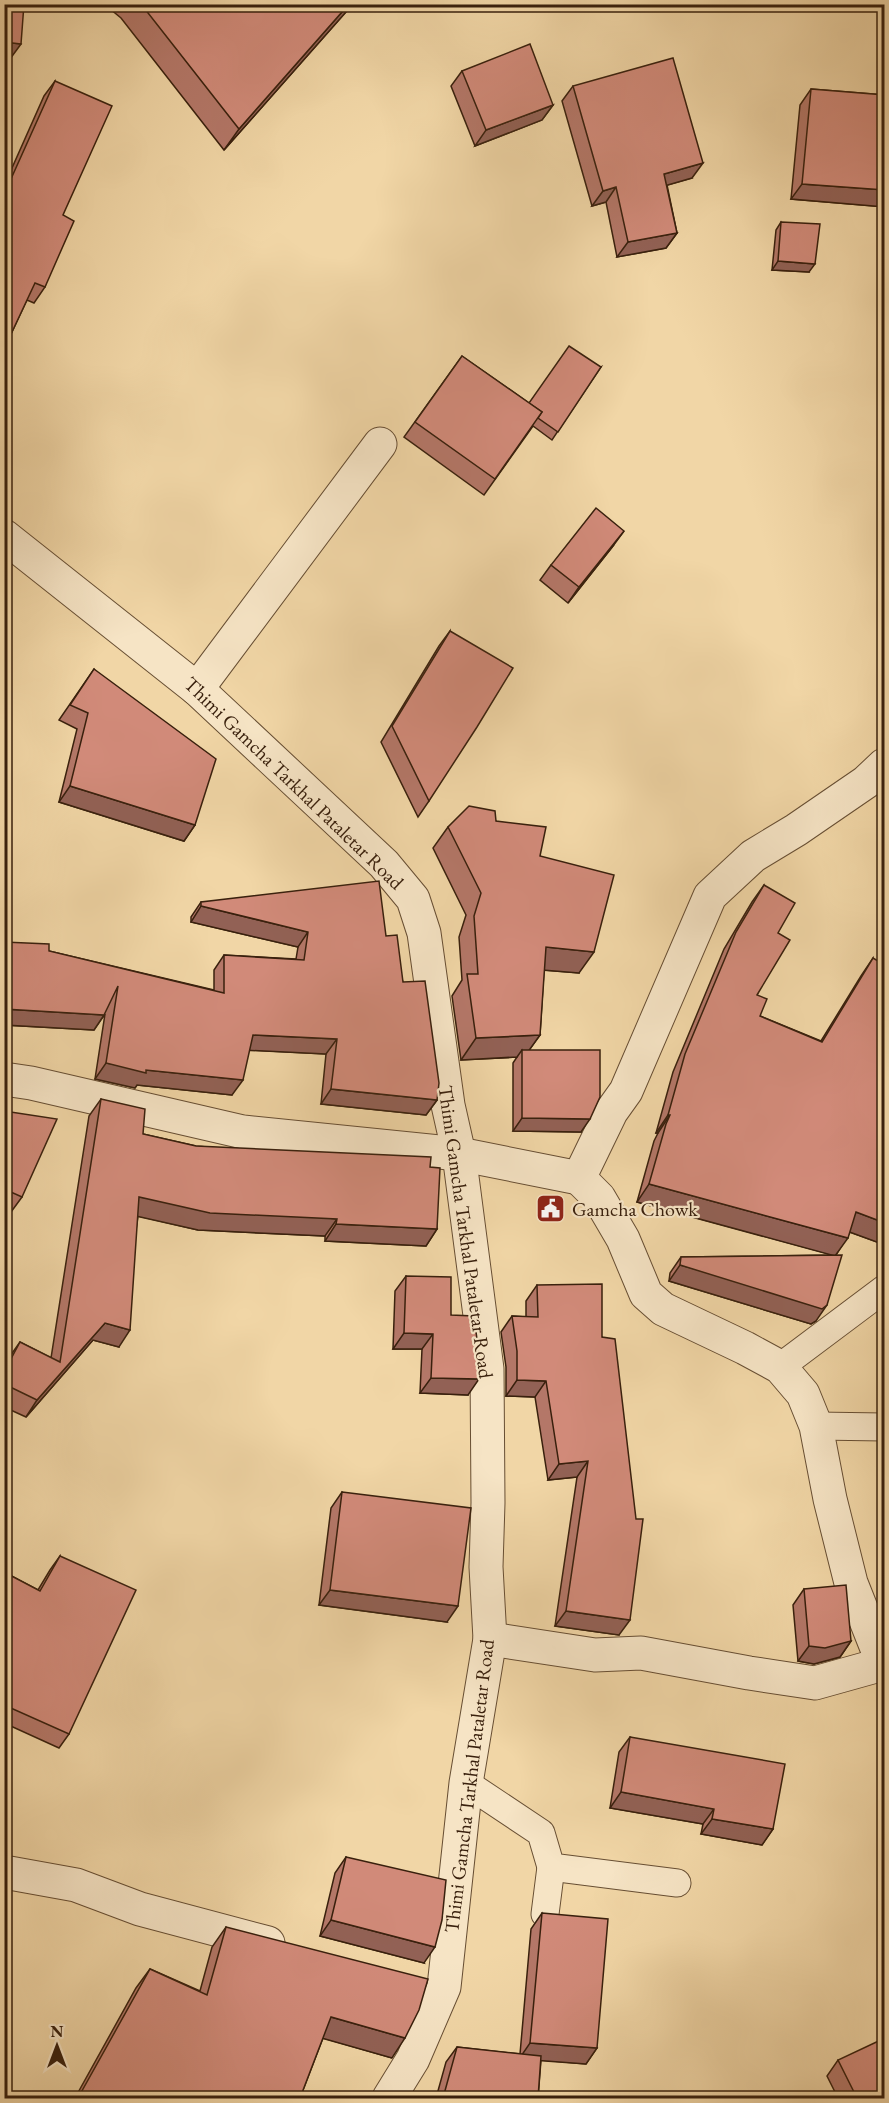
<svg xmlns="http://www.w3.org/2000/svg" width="889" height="2103" viewBox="0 0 889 2103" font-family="'EB Garamond',serif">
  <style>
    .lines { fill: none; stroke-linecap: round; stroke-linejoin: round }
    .service-casing { stroke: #674e33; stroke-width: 29 }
    .minor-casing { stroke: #674e33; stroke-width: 35 }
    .tertiary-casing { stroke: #674e33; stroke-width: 35 }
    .service { stroke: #f6e4c5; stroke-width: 27 }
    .minor { stroke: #f6e4c5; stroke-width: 33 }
    .tertiary { stroke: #f6e4c5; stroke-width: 33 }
    .wall { fill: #b47768; stroke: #39200d; stroke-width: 1.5 }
    .shaded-wall { fill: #926155; stroke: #39200d; stroke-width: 1.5 }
    .building { fill: #d18a79; stroke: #39200d; stroke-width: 1.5 }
    .labels { text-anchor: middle; stroke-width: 4.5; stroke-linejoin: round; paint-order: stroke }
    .street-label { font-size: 20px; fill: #39200d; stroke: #f6e4c5 }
    .poi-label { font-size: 20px; fill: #39200d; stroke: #f6e4c5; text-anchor: start }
  </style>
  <rect width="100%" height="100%" fill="#f1d6a6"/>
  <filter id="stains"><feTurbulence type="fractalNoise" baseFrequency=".00333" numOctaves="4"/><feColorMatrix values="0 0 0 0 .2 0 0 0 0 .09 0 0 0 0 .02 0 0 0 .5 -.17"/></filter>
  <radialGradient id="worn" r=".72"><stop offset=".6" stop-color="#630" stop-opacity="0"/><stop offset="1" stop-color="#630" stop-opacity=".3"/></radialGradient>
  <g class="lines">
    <defs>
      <g id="service">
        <polyline points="780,1367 884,1289"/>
        <polyline points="816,1426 884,1427"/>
        <polyline points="466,1783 541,1833 551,1867 677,1883"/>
        <polyline points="545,1914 551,1867"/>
      </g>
      <g id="minor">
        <polyline points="197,689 380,444"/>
        <polyline points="4,1079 31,1083 243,1132 459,1154 579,1178"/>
        <polyline points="579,1178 599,1198 623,1239 646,1294 663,1309 745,1348 780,1367 803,1394 816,1426 830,1499 851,1583 884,1666"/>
        <polyline points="579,1178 611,1112 626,1091 710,896 753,856 796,830 866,782 884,765"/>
        <polyline points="490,1639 595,1655 641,1653 749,1673 815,1683 883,1664"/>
        <polyline points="4,1872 76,1885 140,1909 268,1943"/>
      </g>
      <polyline id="tertiary" points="4,536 197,689 384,864 413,899 424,933 448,1105 459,1154 487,1369 488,1503 486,1567 490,1639 466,1783 444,1987 413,2059 389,2098"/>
    </defs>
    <!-- service casing -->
    <use href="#service" class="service-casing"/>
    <!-- minor casing -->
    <use href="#minor" class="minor-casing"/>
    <!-- tertiary casing -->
    <use href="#tertiary" class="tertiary-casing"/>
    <!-- service -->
    <use href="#service" class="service"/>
    <!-- minor -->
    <use href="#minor" class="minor"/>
    <!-- tertiary -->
    <use href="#tertiary" class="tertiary"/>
  </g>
  <!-- wall -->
  <g class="wall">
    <polygon points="104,4 353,4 224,150 121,18"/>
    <polygon points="462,71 553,105 542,120 475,146 451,86"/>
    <polygon points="55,81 63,215 45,287 34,303 27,300 4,349 4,186 44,96"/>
    <polygon points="573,86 692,178 667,185 677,233 666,248 617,257 606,202 592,206 562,101"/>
    <polygon points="811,89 885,95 885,207 791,199 800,105"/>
    <polygon points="781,222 809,272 772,270 776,230"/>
    <polygon points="462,356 529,403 601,367 552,440 533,426 484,495 404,437"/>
    <polygon points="613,546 568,603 540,580 551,565"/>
    <polygon points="450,631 429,801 418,817 381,742 439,646"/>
    <polygon points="94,669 195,825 184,841 59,802 77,729 59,720"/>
    <polygon points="496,821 540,856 579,973 544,970 540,1035 529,1050 581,1132 513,1131 513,1063 517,1057 461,1060 452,996 462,980 459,937 466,915 433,848 448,827"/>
    <polygon points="764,885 778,933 757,995 760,1016 821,1041 861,976 873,958 885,1245 850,1232 836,1255 816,1321 811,1324 669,1281 670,1273 681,1257 833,1255 637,1202 654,1141 658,1133 656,1133 673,1072 724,949 752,902"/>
    <polygon points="201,902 386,936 403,982 437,1100 426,1115 321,1104 326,1054 249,1050 232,1095 137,1085 135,1088 95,1079 105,1014 94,1030 4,1025 4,942 49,951 214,990 214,970 224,955 296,959 298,947 191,922 191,917"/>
    <polygon points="101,1099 143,1134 196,1146 430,1167 437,1229 426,1246 325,1241 325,1236 198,1230 138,1216 119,1347 93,1340 26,1417 4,1407 4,1365 8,1359 20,1342 51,1358 89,1116"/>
    <polygon points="4,1111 22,1197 11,1212 4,1209"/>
    <polygon points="406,1276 451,1315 468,1395 420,1393 422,1349 393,1349 395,1291"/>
    <polygon points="537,1285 602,1337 619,1635 555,1626 577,1477 548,1480 535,1397 506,1396 506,1367 501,1332 512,1316 526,1317 526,1301"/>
    <polygon points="342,1492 447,1622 319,1605 331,1508"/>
    <polygon points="60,1556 69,1734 59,1748 4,1723 4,1572 38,1590 50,1570"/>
    <polygon points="804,1589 851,1641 840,1657 814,1664 798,1661 793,1605"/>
    <polygon points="630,1737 773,1829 762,1845 701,1834 703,1824 610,1808 619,1752"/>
    <polygon points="346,1857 424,1963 320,1936 335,1873"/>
    <polygon points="542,1913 597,2048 586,2064 541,2060 538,2098 436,2098 446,2062 457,2047 520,2054 531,1929"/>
    <polygon points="226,1927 392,2058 323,2038 300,2098 75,2098 136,1988 150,1969 200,1991 212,1947"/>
    <polygon points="838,2060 885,2098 838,2098 827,2076"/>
  </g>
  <!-- shaded-wall -->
  <g class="shaded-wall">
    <polygon points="349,4 353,4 224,150 239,129"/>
    <polygon points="4,42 21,44 10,59 4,59"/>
    <polygon points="553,105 542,120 475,146 486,130"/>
    <polygon points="703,163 692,178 654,189 664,174"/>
    <polygon points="802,184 885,190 885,207 791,199"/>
    <polygon points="616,187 606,202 592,206 603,191"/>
    <polygon points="677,233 666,248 617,257 628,242"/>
    <polygon points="778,261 815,264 809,272 772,270"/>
    <polygon points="624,531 613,546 568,603 579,587"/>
    <polygon points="70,786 195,825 184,841 59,802"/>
    <polygon points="201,906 308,932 298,947 191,922"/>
    <polygon points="546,947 594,952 579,973 530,969"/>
    <polygon points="4,1009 104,1015 94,1030 4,1025"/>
    <polygon points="253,1035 337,1039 326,1054 242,1050"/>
    <polygon points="540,1035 525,1056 522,1050 517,1057 461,1060 476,1038"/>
    <polygon points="106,1063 146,1070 243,1080 232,1095 137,1085 135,1088 95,1079"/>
    <polygon points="331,1089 437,1100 426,1115 321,1104"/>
    <polygon points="668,1115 670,1115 658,1133 656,1133"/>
    <polygon points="522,1118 590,1119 581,1132 513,1131"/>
    <polygon points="649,1184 848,1238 835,1256 637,1202"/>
    <polygon points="139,1197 337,1219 325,1236 198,1230 127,1214"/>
    <polygon points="856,1212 885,1223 885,1245 844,1230"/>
    <polygon points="336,1224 437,1229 426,1246 325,1241"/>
    <polygon points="680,1265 827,1305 816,1321 811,1324 669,1281"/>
    <polygon points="105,1323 130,1330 119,1347 93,1340 26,1417 37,1400"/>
    <polygon points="404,1333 433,1334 422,1349 393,1349"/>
    <polygon points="431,1378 479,1379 468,1395 420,1393"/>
    <polygon points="517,1380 546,1381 535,1397 506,1396"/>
    <polygon points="588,1461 577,1477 548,1480 559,1464"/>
    <polygon points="330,1590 458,1606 447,1622 319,1605"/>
    <polygon points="566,1611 630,1620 619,1635 555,1626"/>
    <polygon points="851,1641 840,1657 814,1664 798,1661 809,1646"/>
    <polygon points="621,1792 714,1809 703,1824 610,1808"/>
    <polygon points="712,1819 773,1829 762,1845 701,1834"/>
    <polygon points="331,1920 435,1947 424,1963 320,1936"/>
    <polygon points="331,2017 405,2038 392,2058 318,2037"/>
    <polygon points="530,2043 597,2048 586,2064 519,2059"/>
  </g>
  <!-- building -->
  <g class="building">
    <polygon points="4,4 24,4 21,44 4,42"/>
    <polygon points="141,4 349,4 239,129"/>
    <polygon points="530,44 553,105 486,130 462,71"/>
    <polygon points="673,58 703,163 664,174 677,233 628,242 616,187 603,191 573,86"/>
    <polygon points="55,81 112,106 63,215 74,221 45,287 35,283 4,349 4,189 6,190"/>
    <polygon points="811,89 885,95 885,190 802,184"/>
    <polygon points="781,222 820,224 815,264 778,261"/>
    <polygon points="569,346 601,367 558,432 538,418 542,412 529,403"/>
    <polygon points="462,356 542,412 495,479 415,422"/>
    <polygon points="596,508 624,531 579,587 551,565"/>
    <polygon points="450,631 513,668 477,727 429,801 392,726"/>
    <polygon points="94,669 216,759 195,825 70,786 88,713 70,705"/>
    <polygon points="469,806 495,811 496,821 546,827 540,856 614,875 594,952 546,947 540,1035 476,1038 467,974 478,974 474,916 481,893 448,827"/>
    <polygon points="379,881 386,936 397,935 403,982 425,981 439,1083 437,1100 331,1089 337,1039 253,1035 243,1080 146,1070 146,1073 106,1063 118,986 104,1015 4,1009 4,942 49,944 49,951 224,993 224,955 304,960 308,932 201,906 201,902"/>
    <polygon points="764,885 795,903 778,933 790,940 757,995 767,999 760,1016 822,1042 873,958 885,965 885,1223 856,1212 848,1238 649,1184 666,1124 670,1115 668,1115 685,1054 736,932"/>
    <polygon points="522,1050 600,1050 600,1097 590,1119 522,1118"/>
    <polygon points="101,1099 145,1109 143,1134 196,1146 431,1157 430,1167 440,1168 437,1229 336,1224 337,1219 210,1213 139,1197 130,1330 105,1323 37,1400 4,1384 4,1372 20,1342 60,1362"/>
    <polygon points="4,1111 57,1119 22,1197 4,1189"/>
    <polygon points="842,1255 827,1305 822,1309 680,1265 681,1257"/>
    <polygon points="406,1276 451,1277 451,1315 474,1316 479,1355 479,1379 431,1378 433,1334 404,1333"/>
    <polygon points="602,1284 602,1337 615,1339 636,1519 643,1519 630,1620 566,1611 588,1461 559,1464 546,1381 517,1380 517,1351 512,1316 538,1317 537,1285"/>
    <polygon points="342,1492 471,1508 458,1606 330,1590"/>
    <polygon points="60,1556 136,1590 69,1734 4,1705 4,1572 40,1591"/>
    <polygon points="846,1585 851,1641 825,1648 809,1646 804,1589"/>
    <polygon points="630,1737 785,1764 773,1829 712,1819 714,1809 621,1792"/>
    <polygon points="346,1857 446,1880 442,1920 435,1947 331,1920"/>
    <polygon points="542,1913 608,1919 597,2048 530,2043"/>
    <polygon points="226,1927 428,1979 419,2010 405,2038 331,2017 300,2098 78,2098 150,1969 207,1995"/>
    <polygon points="885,2038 885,2098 857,2098 838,2060"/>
    <polygon points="457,2047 541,2056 538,2098 443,2098"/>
  </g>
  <!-- icons -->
  <defs>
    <symbol id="civic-square" viewBox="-11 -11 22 22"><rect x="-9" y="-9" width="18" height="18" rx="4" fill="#8f2418" stroke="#f6e4c5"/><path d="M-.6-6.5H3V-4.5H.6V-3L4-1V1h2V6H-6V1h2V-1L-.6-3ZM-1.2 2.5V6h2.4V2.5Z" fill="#fff"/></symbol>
  </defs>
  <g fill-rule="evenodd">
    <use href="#civic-square" x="534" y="1192" width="33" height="33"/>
  </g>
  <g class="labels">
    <!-- street labels -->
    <g class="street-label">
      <text transform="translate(294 783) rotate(44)" y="7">Thimi Gamcha Tarkhal Pataletar Road</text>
      <text transform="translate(466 1232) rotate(82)" y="7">Thimi Gamcha Tarkhal Pataletar Road</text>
      <text transform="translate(469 1786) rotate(-83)" y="7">Thimi Gamcha Tarkhal Pataletar Road</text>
    </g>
    <!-- poi labels -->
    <g class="poi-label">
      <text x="572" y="1216">Gamcha Chowk</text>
    </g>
  </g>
  <!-- margin -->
  <rect width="889" height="2103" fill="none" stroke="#f1d6a6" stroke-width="24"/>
  <rect x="6" y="6" width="877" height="2091" fill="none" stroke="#39200d" stroke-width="3"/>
  <rect x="12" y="12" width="865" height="2079" fill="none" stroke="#39200d" stroke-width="1.5"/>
  <!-- north arrow -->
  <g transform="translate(57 2046)" stroke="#f6e4c5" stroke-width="4.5" paint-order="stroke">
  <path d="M0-4.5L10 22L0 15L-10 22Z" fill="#39200d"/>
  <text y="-9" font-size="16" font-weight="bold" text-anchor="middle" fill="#39200d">N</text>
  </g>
  <rect width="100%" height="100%" filter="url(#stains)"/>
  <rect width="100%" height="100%" fill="url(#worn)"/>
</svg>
